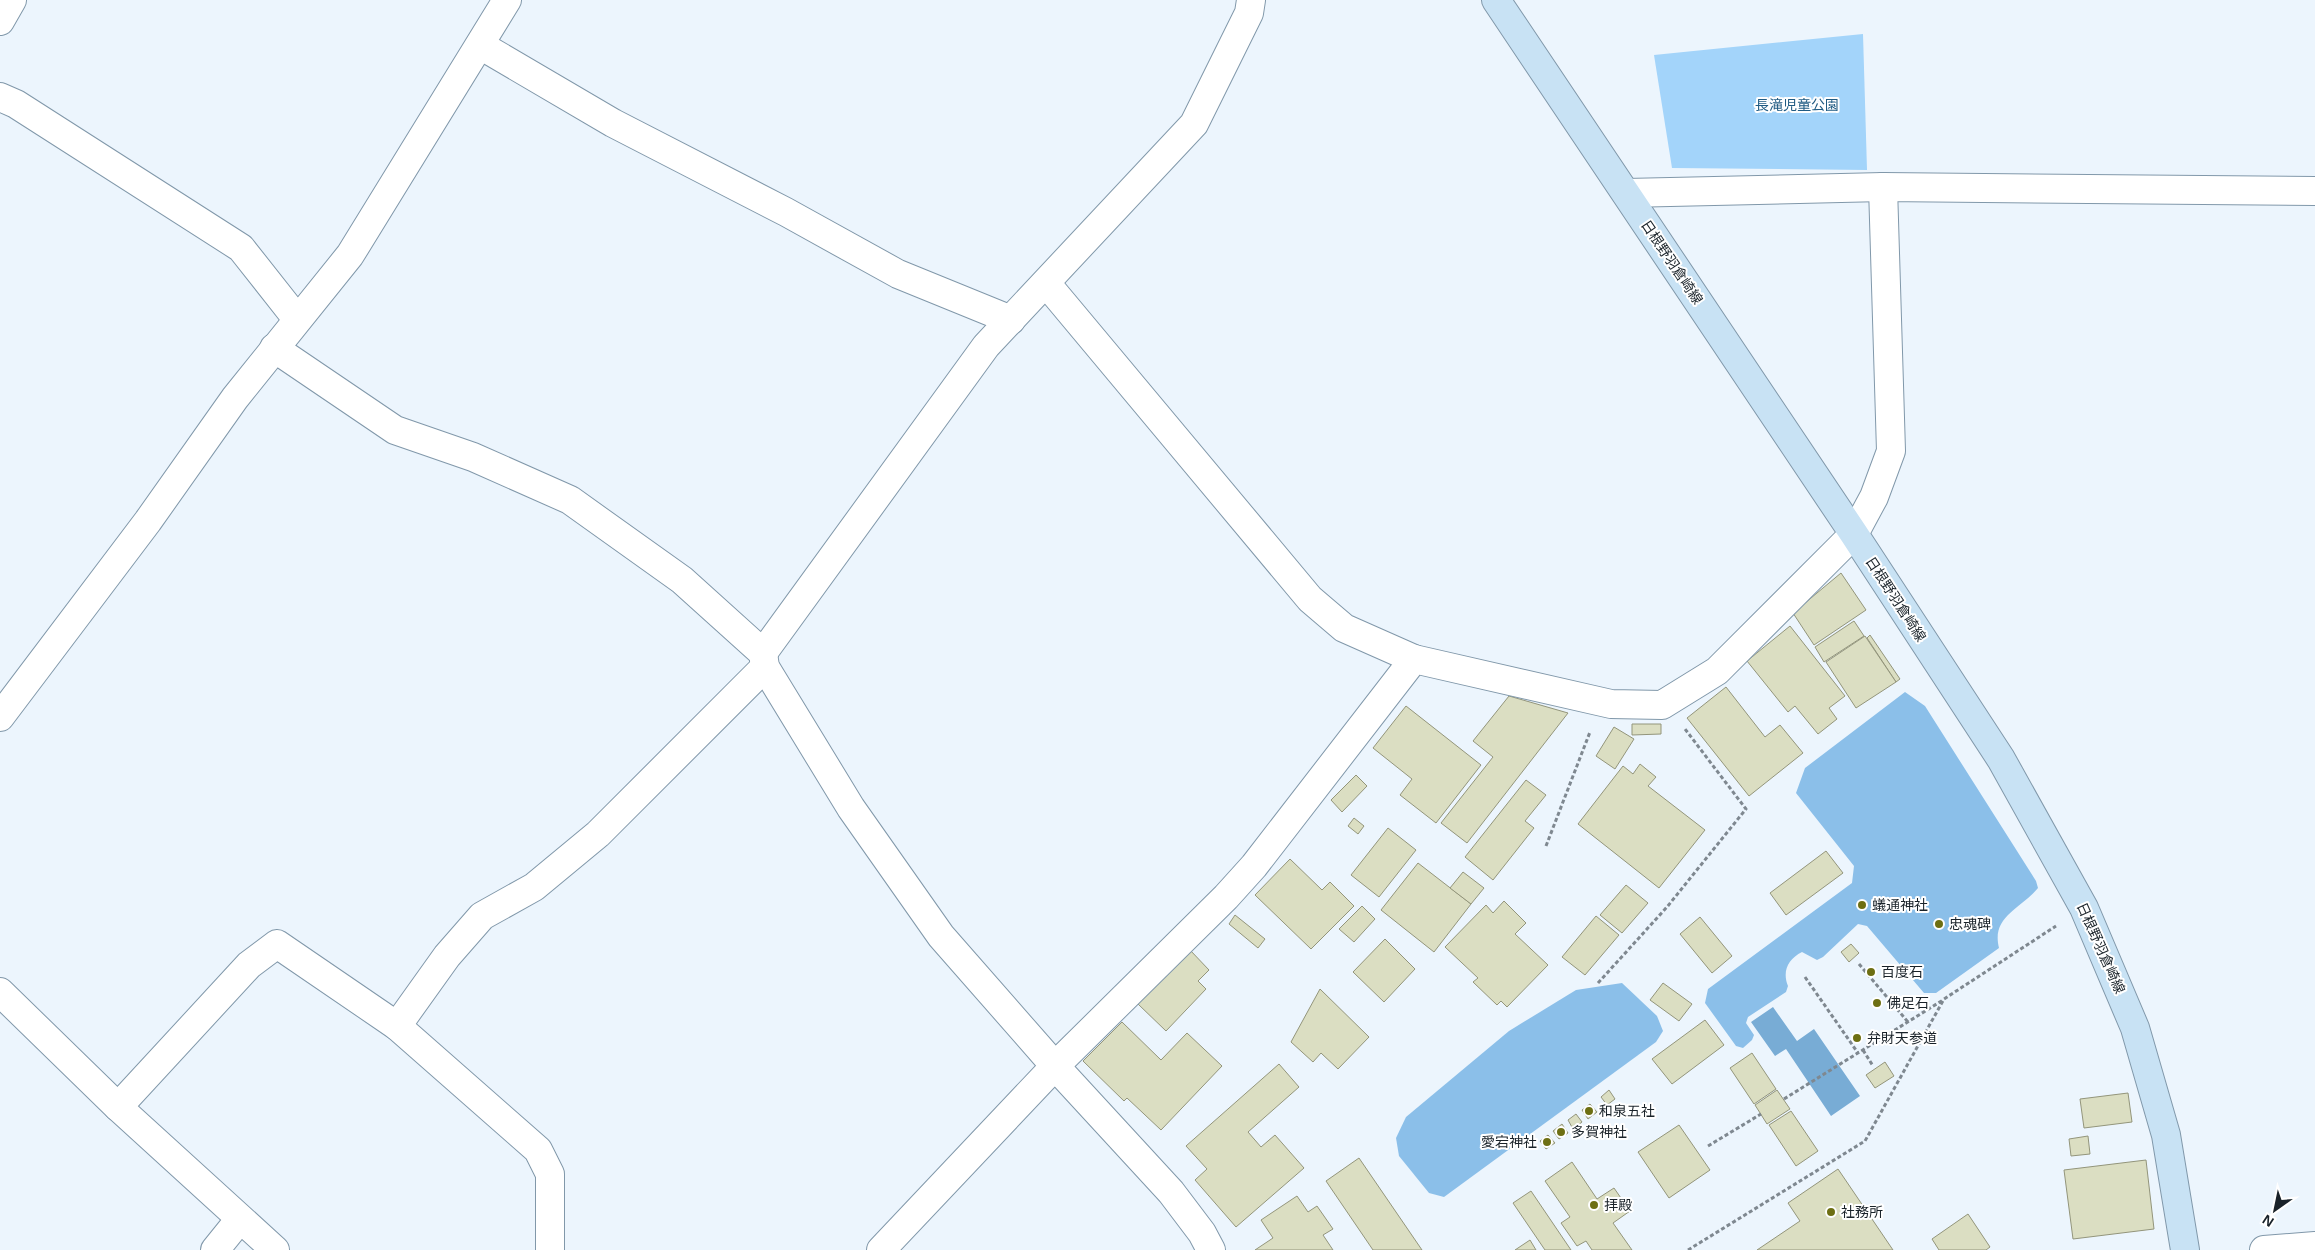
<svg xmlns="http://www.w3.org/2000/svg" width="2315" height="1250" viewBox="0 0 2315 1250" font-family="Arial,'Noto Sans JP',sans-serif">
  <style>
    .green { fill: #a3d4fa }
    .forest { fill: #8bbfe9 }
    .water { fill: #78acd5 }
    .building { fill: #dbdec2; stroke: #93957b }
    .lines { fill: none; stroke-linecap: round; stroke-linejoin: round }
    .minor-casing { stroke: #8198aa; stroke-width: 30 }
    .tertiary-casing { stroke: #8198aa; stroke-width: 30 }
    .secondary-casing { stroke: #8198aa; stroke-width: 30 }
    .path { stroke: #7f8890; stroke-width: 3; stroke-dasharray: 4 2.5; stroke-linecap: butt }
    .minor { stroke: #fff; stroke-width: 28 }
    .tertiary { stroke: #fff; stroke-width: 28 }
    .secondary { stroke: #c8e2f4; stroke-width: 28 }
    .poi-dot { fill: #6d6f13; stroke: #fff; stroke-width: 2 }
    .labels { text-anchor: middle; stroke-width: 4; stroke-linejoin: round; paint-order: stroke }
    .park-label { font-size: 14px; fill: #205b83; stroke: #fff }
    .street-label { font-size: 14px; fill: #192229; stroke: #fff }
    .poi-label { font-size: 14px; fill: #192229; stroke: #fff; text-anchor: start }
  </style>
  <rect width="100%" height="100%" fill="#ecf5fd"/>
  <!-- green -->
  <polygon class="green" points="1863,34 1867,170 1672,168 1654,55"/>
  <!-- forest -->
  <g class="forest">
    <path d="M1905,692L1925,706L2036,881L2038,888C2021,909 1991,916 1999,948L1936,993H1924L1867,926L1858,924L1823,957L1817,960L1802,952C1788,959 1782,971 1788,986L1786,992L1748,1017L1746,1023L1754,1035L1752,1040L1743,1048L1736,1046L1705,1003L1708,989L1852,883L1854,866L1796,793L1805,768Z"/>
    <polygon points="1622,983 1657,1016 1663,1031 1656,1042 1444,1197 1429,1193 1399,1156 1396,1138 1406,1117 1509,1031 1576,990"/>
  </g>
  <!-- water -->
  <polygon class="water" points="1773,1007 1797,1041 1814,1029 1860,1096 1831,1116 1786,1049 1775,1056 1751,1022"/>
  <!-- building -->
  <g class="building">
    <polygon points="1841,573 1866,610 1814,645 1793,613"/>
    <polygon points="1854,621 1864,636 1824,662 1815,647"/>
    <polygon points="1790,626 1845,696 1829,708 1837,719 1818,734 1795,706 1788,712 1747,661"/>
    <polygon points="1870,635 1900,679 1896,682 1867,638"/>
    <polygon points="1865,636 1896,682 1856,708 1826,662"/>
    <polygon points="1726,687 1765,737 1780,725 1803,753 1749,796 1687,718"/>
    <polygon points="1509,696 1568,713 1467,843 1441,823 1493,757 1473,741"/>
    <polygon points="1406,706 1481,765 1436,823 1400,795 1412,779 1373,748"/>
    <polygon points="1632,724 1661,724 1661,734 1632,735"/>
    <polygon points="1614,727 1634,739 1615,769 1596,756"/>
    <polygon points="1640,764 1656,777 1648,786 1705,830 1659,888 1578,824 1623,766 1633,774"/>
    <polygon points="1356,775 1367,786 1342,812 1331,800"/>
    <polygon points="1526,780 1546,795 1525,821 1534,828 1493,880 1465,857"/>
    <polygon points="1354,818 1364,826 1358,834 1348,826"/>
    <polygon points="1388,828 1416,850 1379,897 1351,875"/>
    <polygon points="1826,851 1843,873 1786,915 1770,893"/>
    <polygon points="1290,859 1322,890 1330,882 1354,906 1311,949 1255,895"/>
    <polygon points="1418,863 1471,904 1434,952 1381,910"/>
    <polygon points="1463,872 1484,888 1471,904 1450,888"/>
    <polygon points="1626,885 1648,903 1622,933 1600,915"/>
    <polygon points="1504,901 1526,923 1515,934 1548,965 1507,1007 1501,1001 1497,1005 1473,982 1478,978 1445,947 1486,905 1493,913"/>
    <polygon points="1362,906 1375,919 1354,942 1339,929"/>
    <polygon points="1235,915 1265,939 1258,948 1229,924"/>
    <polygon points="1596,916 1619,935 1585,975 1562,957"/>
    <polygon points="1700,917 1732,956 1712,973 1680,934"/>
    <polygon points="1385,939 1415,969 1384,1002 1353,972"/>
    <polygon points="1851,944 1859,953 1849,962 1841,952"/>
    <polygon points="1190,950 1209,970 1198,981 1206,989 1166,1031 1138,1004"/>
    <polygon points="1663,983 1692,1004 1679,1021 1650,1000"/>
    <polygon points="1320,989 1369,1037 1338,1069 1321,1053 1313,1062 1291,1042"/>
    <polygon points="1705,1020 1724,1045 1672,1084 1652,1059"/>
    <polygon points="1122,1022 1161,1060 1187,1033 1222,1066 1161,1130 1127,1098 1124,1101 1083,1061"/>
    <polygon points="1752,1053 1776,1089 1754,1104 1730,1068"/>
    <polygon points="1885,1062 1894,1076 1875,1088 1866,1075"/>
    <polygon points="1279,1064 1299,1087 1248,1132 1261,1147 1275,1135 1304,1168 1236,1227 1195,1180 1207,1169 1186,1146"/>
    <polygon points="1609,1090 1615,1099 1607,1105 1601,1097"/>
    <polygon points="1777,1090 1790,1109 1767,1124 1755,1105"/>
    <polygon points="2128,1093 2132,1122 2084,1128 2080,1099"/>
    <polygon points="1590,1104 1597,1112 1588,1119 1582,1110"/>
    <polygon points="1791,1111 1818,1151 1796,1166 1769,1125"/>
    <polygon points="1576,1114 1582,1122 1573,1129 1568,1120"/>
    <polygon points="1562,1124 1568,1133 1559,1139 1553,1131"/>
    <polygon points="1679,1125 1710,1170 1669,1198 1638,1152"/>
    <polygon points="1548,1135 1555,1143 1546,1149 1540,1141"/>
    <polygon points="2088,1136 2090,1154 2071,1156 2069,1139"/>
    <polygon points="1359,1158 1422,1250 1373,1250 1326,1181"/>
    <polygon points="2146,1160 2154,1229 2073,1239 2064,1170"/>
    <polygon points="1572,1162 1597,1199 1614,1188 1630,1211 1613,1223 1632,1250 1592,1250 1586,1241 1577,1246 1561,1223 1570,1217 1545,1181"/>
    <polygon points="1838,1169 1893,1250 1757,1250 1800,1221 1788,1203"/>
    <polygon points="1531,1191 1571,1250 1545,1250 1513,1203"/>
    <polygon points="1297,1196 1308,1212 1317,1206 1333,1229 1323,1235 1333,1250 1255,1250 1273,1238 1261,1220"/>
    <polygon points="1968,1214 1990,1247 1986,1250 1939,1250 1932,1239"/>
    <polygon points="1530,1240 1536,1250 1515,1250"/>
  </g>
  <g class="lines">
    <defs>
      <g id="minor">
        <polyline points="0,21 12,0"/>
        <polyline points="480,45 613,123 786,212 898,274 1011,320"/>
        <polyline points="0,97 16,104 241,248 297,319"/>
        <polyline points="1626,193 1883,187 2315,191"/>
        <polyline points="1046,283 1310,599 1344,628 1414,659"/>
        <polyline points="274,348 395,430 473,457 570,500 682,580 763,653 765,667 851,808 941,936 1055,1066 1171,1192 1202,1233 1211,1250"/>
        <polyline points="763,653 986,346 1194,124 1249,13 1251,0"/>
        <polyline points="0,992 118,1107 275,1250"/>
        <polyline points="397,1026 447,956 482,916 534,887 598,834 765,667"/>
        <polyline points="118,1107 249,965 277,944 397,1026 538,1150 550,1174 550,1250"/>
        <polyline points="215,1250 240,1219"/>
        <polyline points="881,1250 1055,1066 1226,897 1254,866 1414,659 1611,704 1662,705 1717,671 1854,534 1874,497 1891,451 1883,187"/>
        <polyline points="2264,1250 2315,1246"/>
      </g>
      <polyline id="tertiary" points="0,717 148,521 235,398 350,255 507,0"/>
      <polyline id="secondary" points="1496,0 1854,534 2001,759 2084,908 2135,1028 2166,1135 2185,1250"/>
    </defs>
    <!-- minor casing -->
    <use href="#minor" class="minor-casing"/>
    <!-- tertiary casing -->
    <use href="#tertiary" class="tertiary-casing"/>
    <!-- secondary casing -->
    <use href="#secondary" class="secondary-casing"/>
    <!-- path -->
    <g class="path">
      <polyline points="1546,846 1590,732"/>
      <polyline points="1859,964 1908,1022"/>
      <polyline points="1805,977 1858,1053"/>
      <polyline points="1598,983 1667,907 1746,809 1685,729"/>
      <polyline points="1863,1050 1873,1066"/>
      <polyline points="1784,1099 1943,1000"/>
      <polyline points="1708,1146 1761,1114"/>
      <polyline points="1688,1250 1865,1141 1944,999 2056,926"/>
    </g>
    <!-- minor -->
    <use href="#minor" class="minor"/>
    <!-- tertiary -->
    <use href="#tertiary" class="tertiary"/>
    <!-- secondary -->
    <use href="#secondary" class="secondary"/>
  </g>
  <!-- markers -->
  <g class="poi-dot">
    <circle cx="1862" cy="905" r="5"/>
    <circle cx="1939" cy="924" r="5"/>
    <circle cx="1871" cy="972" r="5"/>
    <circle cx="1877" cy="1003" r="5"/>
    <circle cx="1857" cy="1038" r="5"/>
    <circle cx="1589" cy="1111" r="5"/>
    <circle cx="1561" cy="1132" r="5"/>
    <circle cx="1547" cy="1142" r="5"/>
    <circle cx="1594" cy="1205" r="5"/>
    <circle cx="1831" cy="1212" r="5"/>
  </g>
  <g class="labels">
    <!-- park labels -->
    <g class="park-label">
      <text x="1797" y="110">長滝児童公園</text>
    </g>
    <!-- street labels -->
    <g class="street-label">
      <text transform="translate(1672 262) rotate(56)" y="5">日根野羽倉崎線</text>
      <text transform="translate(1896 599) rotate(57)" y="5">日根野羽倉崎線</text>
      <text transform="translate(2101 948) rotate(66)" y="5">日根野羽倉崎線</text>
    </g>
    <!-- poi labels -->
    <g class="poi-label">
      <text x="1872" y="910">蟻通神社</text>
      <text x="1949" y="929">忠魂碑</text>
      <text x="1881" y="977">百度石</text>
      <text x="1887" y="1008">佛足石</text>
      <text x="1867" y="1043">弁財天参道</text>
      <text x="1599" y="1116">和泉五社</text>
      <text x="1571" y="1137">多賀神社</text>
      <text x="1537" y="1147" text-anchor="end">愛宕神社</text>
      <text x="1604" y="1210">拝殿</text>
      <text x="1841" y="1217">社務所</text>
    </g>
  </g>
  <!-- north arrow -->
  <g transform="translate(2275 1210) rotate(213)" stroke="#ffffff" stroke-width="4" paint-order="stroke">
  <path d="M0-4L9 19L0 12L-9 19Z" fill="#192229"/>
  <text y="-8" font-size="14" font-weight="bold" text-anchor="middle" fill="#192229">N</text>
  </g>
</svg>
